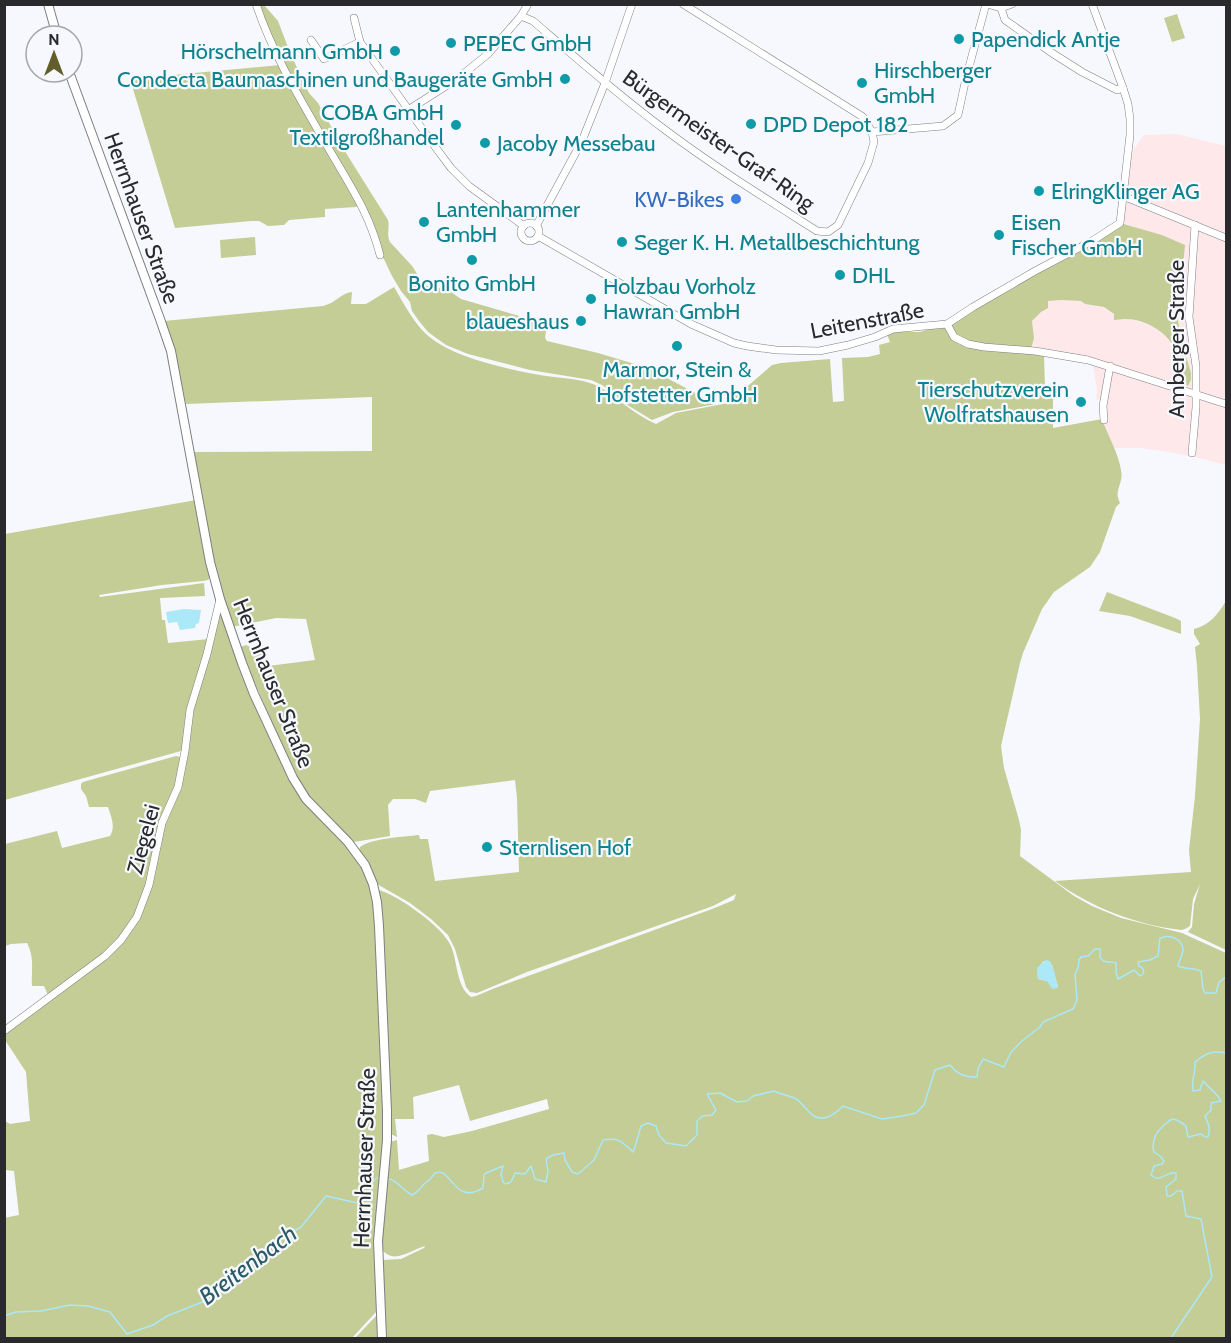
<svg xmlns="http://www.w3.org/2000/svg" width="1231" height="1343" viewBox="0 0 1231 1343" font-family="Cabin,sans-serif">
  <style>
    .commercial { fill: #fee8ea }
    .green { fill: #c3cd95; fill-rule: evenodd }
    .water { fill: #abe8f8 }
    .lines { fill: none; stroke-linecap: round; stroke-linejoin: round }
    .stream { stroke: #abe8f8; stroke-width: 1.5 }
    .minor-casing { stroke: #7d7f83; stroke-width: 8 }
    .tertiary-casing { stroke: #7d7f83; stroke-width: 10 }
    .minor { stroke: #fff; stroke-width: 7 }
    .tertiary { stroke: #fff; stroke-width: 8 }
    .culture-dot { fill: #0f9aa8; stroke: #f6f8fd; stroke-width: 2 }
    .shop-dot { fill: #3f7fe0; stroke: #f6f8fd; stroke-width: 2 }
    .labels { text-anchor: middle; stroke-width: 4.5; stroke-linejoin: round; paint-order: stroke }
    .culture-label { font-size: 22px; fill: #0d838f; stroke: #f6f8fd; text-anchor: start }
    .street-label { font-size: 22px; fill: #2a2a2c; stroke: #f6f8fd }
    .shop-label { font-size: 22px; fill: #366cbe; stroke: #f6f8fd; text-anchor: end }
    .water-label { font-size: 24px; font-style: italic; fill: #2a5b66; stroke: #f6f8fd }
  </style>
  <rect width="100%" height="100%" fill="#f6f8fd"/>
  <!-- commercial -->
  <polygon class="commercial" points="1177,134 1226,146 1226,465 1199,458 1169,452 1140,448 1114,448 1102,419 1101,400 1096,400 1097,391 1093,364 1031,349 1034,335 1032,321 1041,312 1046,309 1048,301 1062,300 1081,301 1085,304 1104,307 1114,314 1115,320 1125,318 1148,324 1163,334 1170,340 1175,350 1178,358 1180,380 1188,385 1191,382 1191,373 1181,339 1178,320 1184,245 1162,235 1120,223 1127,159 1144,135"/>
  <!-- green -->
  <g class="green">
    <path d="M257,5H264L278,21L291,55L309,93L318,103L346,153L388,220C390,227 386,235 390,242L413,267L423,285L448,290L461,299L547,324L545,338L547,341L598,353L648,368L716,404L673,412L652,420L629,406L602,385L591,380L530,370L468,354L446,345L428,332L419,321L412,311L410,302L401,291L392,276L382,255L372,220L277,54Z"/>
    <polygon points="1177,14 1185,38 1172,42 1164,18"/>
    <polygon points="280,65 361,203 356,207 325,209 325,217 289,220 284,225 268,226 259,221 251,221 175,228 130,79"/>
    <path d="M1120,223L1162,235L1185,245L1178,320L1181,339L1191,373V380L1188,386L1180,380C1179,369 1178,358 1174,348C1167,331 1142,318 1124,319C1121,319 1118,320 1114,320V314L1104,307L1085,304L1081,301L1062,300L1048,301V308L1041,312L1032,321L1034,338L1031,349L1044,354L1045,390L1053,395V428L1102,419C1108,436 1118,452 1121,470C1124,484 1113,490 1120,503L1116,507L1100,552L1090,567L1054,592L1042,609L1023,653L1020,663L1001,746L1004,768L1019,820L1021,830L1020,856L1074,896L1092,906L1121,918L1182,933L1226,953V1338H384L382,1260L401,1259L424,1248L425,1246C410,1250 393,1266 381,1248L389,1142L397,1140L399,1170L429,1161L427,1135L432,1134L444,1137L472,1131L549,1109L547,1099L470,1121L459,1085L413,1097L414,1119H395L397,1137L391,1134L378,892L379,890C399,896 443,927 451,946C458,963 456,986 471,997L476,996L495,988L539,972L712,909L734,900L736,894L713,906L527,972L477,993L470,992L466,987L455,949L448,935L431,919L410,903L377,884L359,851L360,847C372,838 403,837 419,835L420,839H428L435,881L519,872L517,798L515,780L430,791L426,803L415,799H393L388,805L390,836L354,842L350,840L313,803L300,786L242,654L240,647L246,645L266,654L268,666L315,660L306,619L276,618L232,627L217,577L193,452L372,451V397L186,404L177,362L164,321L323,306C336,303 341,293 352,292L351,304H366L394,287C403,302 412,320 425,333C449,357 507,369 540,375C556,378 574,378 590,383C603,387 614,397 625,405C634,412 645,419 656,424L676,413L728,403L772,365L781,363L830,359L833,402L844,401L842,358L868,357L880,354L879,345L890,342L886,332H920L935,327ZM1044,961L1052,965L1058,987L1047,981L1038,979C1037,971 1038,967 1044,961Z"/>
    <polygon points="255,237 256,255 221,258 220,240"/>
    <polygon points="196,500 211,576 208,580 203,581 162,585 99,595 100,597 204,583 205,596 160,598 162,620 165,620 168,643 209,639 183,749 181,751 5,800 5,534"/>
    <polygon points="1107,592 1175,618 1181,621 1181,634 1130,616 1099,611"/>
    <path d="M1226,601V950L1188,932L1192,927L1194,904L1200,884L1193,899L1190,926L1187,928L1182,930C1139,926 1090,907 1055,881L1191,872L1189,850L1195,796L1200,719L1197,666L1195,647L1200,644L1194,634V629C1210,625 1218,614 1226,601Z"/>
    <polygon points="221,611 260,710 317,814 360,862 373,893 385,1126 378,1307 376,1312 352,1338 5,1338 4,1218 19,1215 14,1171 5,1170 5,1121 10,1124 30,1121 26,1072 5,1040 5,1034 77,980 134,925 162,832 179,784 189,723 218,612"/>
    <path d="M176,756L180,757L176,783L161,821L142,902L127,929L103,955L48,995L44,986H32C31,971 35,958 27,943L11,944L5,946V844L57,831L62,848L110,836C116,826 111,817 108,807H89L86,796L81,789V784L83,782Z"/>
    <polygon points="377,1315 379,1338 355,1338"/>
  </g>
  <!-- water -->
  <g class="water">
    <polygon points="184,609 201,610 199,623 196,624 195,628 180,630 177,622 168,623 166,612"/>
    <polygon points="1046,960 1050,961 1054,971 1058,988 1052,989 1047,981 1038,979 1037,968"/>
  </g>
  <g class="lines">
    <!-- stream -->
    <g class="stream">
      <path d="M390,1179C399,1182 403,1191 412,1195C419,1192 420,1188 425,1183C426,1182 428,1181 429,1180C432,1178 433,1175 435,1173C452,1166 453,1206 483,1188L484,1175L486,1173L503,1166L501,1174L503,1182L506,1184L511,1182L515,1173L525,1174L531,1166L535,1179L546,1182L548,1171L546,1159L553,1155L564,1153L565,1160L572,1172L578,1174L594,1160L603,1140C619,1137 622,1142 633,1152L635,1147L641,1126L648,1123L656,1126L659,1135L666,1143L686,1146L697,1135V1121L703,1116L712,1115L716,1110L707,1094L720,1093L737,1102L747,1101L753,1096L774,1091C781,1095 790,1095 796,1099C803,1103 807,1112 814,1116C825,1122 835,1114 843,1106L882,1119L902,1116L916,1113L924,1105L935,1070L950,1065C958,1075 965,1077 977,1077L978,1069L983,1059L1004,1067L1011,1052L1022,1041L1040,1027L1043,1022L1073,1009L1077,1000L1075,974L1078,968L1079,960L1081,957L1088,956L1095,949H1100V957C1104,964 1109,961 1116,963V972L1118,979L1134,970L1140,976L1143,974C1145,969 1142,968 1139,966L1138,962L1150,960L1158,956L1160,938C1169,934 1183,938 1183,951C1182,956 1179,961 1178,966C1184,969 1194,968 1201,971L1203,989L1205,993H1216L1219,982L1226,977"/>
      <polyline points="4,1316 16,1312 41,1311 70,1305 88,1306 110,1312 127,1334 153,1325 167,1316 205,1301 216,1286 234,1271 255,1258 270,1245 301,1227 326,1196 358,1203 369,1193 372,1182 377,1178"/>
      <path d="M1171,1338L1212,1277L1201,1219L1186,1216L1182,1191H1177L1171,1196H1167L1166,1187L1176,1179V1173C1166,1171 1160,1184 1151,1175L1154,1166L1162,1164L1164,1161L1160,1156L1154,1152C1151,1142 1156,1132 1164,1125C1167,1123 1169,1120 1173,1119C1177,1119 1182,1123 1186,1126L1188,1137L1201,1134L1205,1137H1208C1211,1128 1208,1123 1205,1116L1211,1110V1103L1221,1101C1217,1093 1209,1088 1203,1081L1200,1090L1193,1091C1191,1078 1196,1075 1195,1062C1206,1053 1213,1050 1226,1053"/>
    </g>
    <defs>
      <g id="minor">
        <path d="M256,4C274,58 305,107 333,156C353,190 370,216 380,255"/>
        <path d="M528,4L521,16L533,21C576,58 618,95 664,129C713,166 765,198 817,231L828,232L838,225L868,163L874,142L872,132L863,117L683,4"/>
        <polyline points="987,4 1001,8 1012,4"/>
        <polyline points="1001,8 1005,20 1052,53 1082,72 1117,90 1123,88"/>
        <polyline points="354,18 360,42 436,148 451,168 469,186 524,226"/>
        <polyline points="311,40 324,59 360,42"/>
        <polyline points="408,110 457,79 488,54 521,16"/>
        <polyline points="872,132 943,126 958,115 966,78 986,4"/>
        <polyline points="1123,196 1226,238"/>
        <circle cx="530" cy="232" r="9"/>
        <polyline points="536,226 582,141 605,83 632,4"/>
        <polyline points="538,236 691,324 734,343 747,346 776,350 819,351 848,345 875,337 893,329 947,324 973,307 1035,271 1092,241 1120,223 1130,135 1130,119 1128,104 1123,88 1092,4"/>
        <polyline points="947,324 954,337 968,344 984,347 1035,351 1088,360 1226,404"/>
        <polyline points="1104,420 1103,406 1110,366"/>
        <polyline points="1192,453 1196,407 1196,366 1189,317 1195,225"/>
        <polyline points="4,1031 105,956 121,940 137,917 149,885 162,823 178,787 185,751 190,710 207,654 220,599"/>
      </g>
      <g id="tertiary">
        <polyline points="48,4 57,36"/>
        <polyline points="69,72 160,319 171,351 210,562 220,599 242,663 254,694 293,778 306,799 348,842 365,865 373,884 377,902 379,926 387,1111 387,1140 378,1241 382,1338"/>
      </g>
    </defs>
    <!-- minor casing -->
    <use href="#minor" class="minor-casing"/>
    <!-- tertiary casing -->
    <use href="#tertiary" class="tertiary-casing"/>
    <!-- minor -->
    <use href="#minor" class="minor"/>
    <!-- tertiary -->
    <use href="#tertiary" class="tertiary"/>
  </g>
  <!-- markers -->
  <g class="culture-dot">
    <circle cx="959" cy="39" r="6"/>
    <circle cx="451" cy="43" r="6"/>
    <circle cx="395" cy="51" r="6"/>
    <circle cx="565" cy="79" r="6"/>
    <circle cx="862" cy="83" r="6"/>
    <circle cx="751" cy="124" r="6"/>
    <circle cx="456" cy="125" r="6"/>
    <circle cx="485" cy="143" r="6"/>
    <circle cx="1039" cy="191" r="6"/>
    <circle cx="424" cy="222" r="6"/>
    <circle cx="999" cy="235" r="6"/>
    <circle cx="622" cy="242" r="6"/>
    <circle cx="472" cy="260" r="6"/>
    <circle cx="840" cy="275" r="6"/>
    <circle cx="591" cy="299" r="6"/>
    <circle cx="581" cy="321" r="6"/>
    <circle cx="677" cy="346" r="6"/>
    <circle cx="1081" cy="402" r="6"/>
    <circle cx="487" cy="847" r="6"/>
  </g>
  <circle class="shop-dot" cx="736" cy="199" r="6"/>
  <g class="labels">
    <!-- culture labels -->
    <g class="culture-label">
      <text x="971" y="47">Papendick Antje</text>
      <text x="463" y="51">PEPEC GmbH</text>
      <text x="383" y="59" text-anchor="end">Hörschelmann GmbH</text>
      <text x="874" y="78">Hirschberger<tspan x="874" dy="25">GmbH</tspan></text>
      <text x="553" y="87" text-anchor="end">Condecta Baumaschinen und Baugeräte GmbH</text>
      <text x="444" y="120" text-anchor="end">COBA GmbH<tspan x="444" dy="25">Textilgroßhandel</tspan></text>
      <text x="763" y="132">DPD Depot 182</text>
      <text x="497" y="151">Jacoby Messebau</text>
      <text x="1051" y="199">ElringKlinger AG</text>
      <text x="436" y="217">Lantenhammer<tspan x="436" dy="25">GmbH</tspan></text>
      <text x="1011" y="230">Eisen<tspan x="1011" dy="25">Fischer GmbH</tspan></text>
      <text x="634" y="250">Seger K. H. Metallbeschichtung</text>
      <text x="852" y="283">DHL</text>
      <text x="472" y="291" text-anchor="middle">Bonito GmbH</text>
      <text x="603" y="294">Holzbau Vorholz<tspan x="603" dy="25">Hawran GmbH</tspan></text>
      <text x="569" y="329" text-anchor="end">blaueshaus</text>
      <text x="677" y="377" text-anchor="middle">Marmor, Stein &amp;<tspan x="677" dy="25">Hofstetter GmbH</tspan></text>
      <text x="1069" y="397" text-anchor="end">Tierschutzverein<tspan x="1069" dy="25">Wolfratshausen</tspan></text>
      <text x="499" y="855">Sternlisen Hof</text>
    </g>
    <!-- street labels -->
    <g class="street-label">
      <text transform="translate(719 140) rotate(35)" y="8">Bürgermeister-Graf-Ring</text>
      <text transform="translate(142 218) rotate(70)" y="8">Herrnhauser Straße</text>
      <text transform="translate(867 320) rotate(-11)" y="8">Leitenstraße</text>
      <text transform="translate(1176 339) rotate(-90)" y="8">Amberger Straße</text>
      <text transform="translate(274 683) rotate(68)" y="8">Herrnhauser Straße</text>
      <text transform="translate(143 839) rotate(-75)" y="8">Ziegelei</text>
      <text transform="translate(364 1158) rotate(-88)" y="8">Herrnhauser Straße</text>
    </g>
    <!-- shop labels -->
    <g class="shop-label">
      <text x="724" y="207">KW-Bikes</text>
    </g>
    <!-- water labels -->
    <g class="water-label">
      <text transform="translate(248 1265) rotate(-37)" y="8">Breitenbach</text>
    </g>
  </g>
  <!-- border -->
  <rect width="1231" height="1343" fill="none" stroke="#2a2a2c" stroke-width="12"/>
  <!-- north arrow -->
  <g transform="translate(54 54)"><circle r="28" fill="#f6f8fd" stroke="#a4a6a9" stroke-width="1.5"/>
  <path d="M0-4.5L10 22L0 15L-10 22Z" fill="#625d2a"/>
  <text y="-9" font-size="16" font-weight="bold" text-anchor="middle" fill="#2a2a2c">N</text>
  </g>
</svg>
